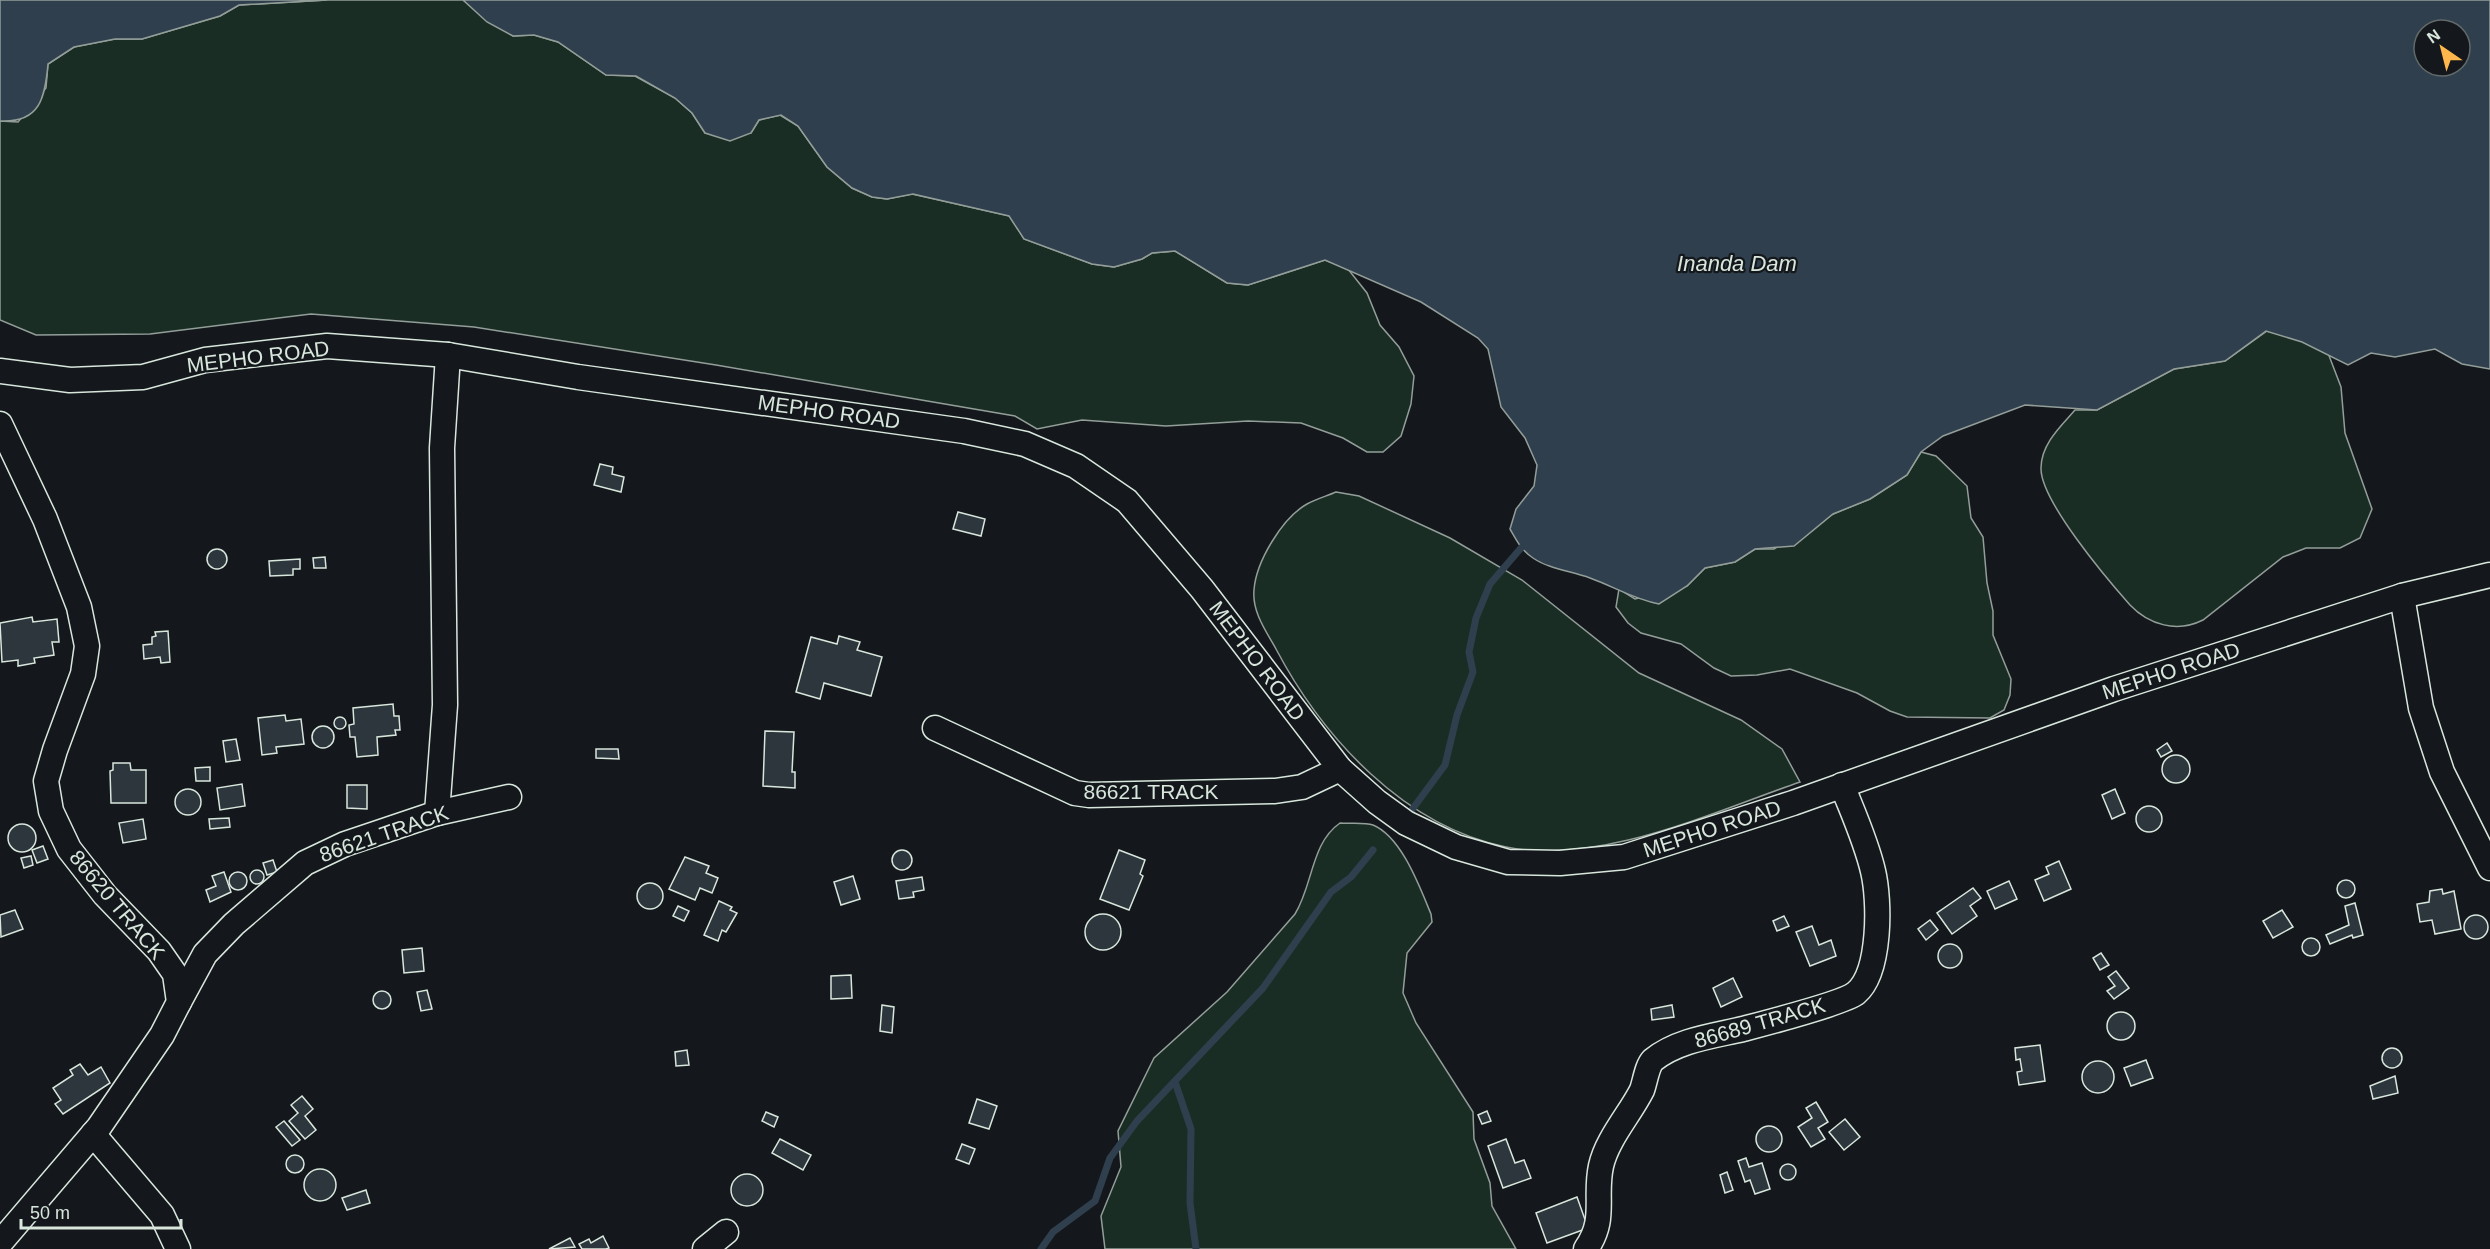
<svg xmlns="http://www.w3.org/2000/svg" width="2490" height="1249" viewBox="0 0 2490 1249" font-family="Helvetica,sans-serif">
  <style>
    .green { fill: #1a2d24; stroke: #939e99; stroke-width: 1.5 }
    .water { fill: #2f3f4d; stroke: #939e99; stroke-width: 1.5; fill-rule: evenodd }
    .lines { fill: none; stroke-linecap: round; stroke-linejoin: round }
    .stream { stroke: #2f3f4d; stroke-width: 7 }
    .building { fill: #2c363c; stroke: #d8e6dc; stroke-width: 1.5 }
    .minor-casing { stroke: #d8e6dc; stroke-width: 27 }
    .minor { stroke: #14181c; stroke-width: 24 }
    .labels { text-anchor: middle; stroke-width: 4.5; stroke-linejoin: round; paint-order: stroke }
    .street-label { font-size: 21px; fill: #d8e6dc; stroke: #14181c }
    .water-label { font-size: 22px; font-style: italic; fill: #d8e6dc; stroke: #14181c }
  </style>
  <rect width="100%" height="100%" fill="#14181c"/>
  <!-- green -->
  <g class="green">
    <polygon points="327,0 463,0 513,36 534,35 558,42 606,75 635,76 675,98 692,113 705,133 751,133 759,120 780,115 798,126 827,167 852,188 872,197 887,199 912,194 1010,216 1024,239 1092,264 1114,267 1142,259 1152,253 1175,251 1227,283 1248,285 1325,260 1348,269 1367,293 1380,325 1399,347 1414,376 1411,404 1401,436 1383,452 1367,452 1343,438 1301,423 1248,421 1166,426 1082,420 1037,429 1015,416 716,365 474,327 311,314 150,334 36,335 0,320 0,121 18,122 46,88 48,64 74,47 115,39 142,39 220,16 239,5"/>
    <path d="M2267,331L2302,341L2328,353L2341,387L2345,433L2372,509L2360,538L2340,548H2306L2283,557L2203,620C2177,633 2149,625 2130,605C2107,579 2040,500 2041,468C2041,444 2061,426 2075,410H2097L2174,369L2225,361Z"/>
    <polygon points="1921,452 1936,456 1967,486 1971,518 1983,537 1987,583 1993,611 1993,635 2011,679 2010,695 2004,710 1990,718 1907,717 1890,711 1857,693 1790,669 1757,675 1731,676 1714,668 1681,644 1641,633 1628,623 1616,607 1619,589 1635,599 1687,586 1705,568 1735,562 1755,549 1774,549 1833,514 1870,499 1907,475"/>
    <path d="M1336,492L1359,496L1450,538L1522,580L1639,673L1741,720L1782,749L1800,782C1713,812 1599,866 1506,847C1404,826 1323,738 1276,649C1266,631 1252,612 1254,590C1256,562 1282,518 1307,504C1316,499 1327,496 1336,492Z"/>
    <path d="M1340,823C1350,824 1364,822 1373,825C1402,837 1420,888 1431,914L1432,922L1407,953L1403,993L1416,1023L1473,1112L1474,1139L1490,1183L1492,1206L1516,1249H1105L1101,1216L1121,1167L1118,1131L1154,1058L1227,992L1295,914C1313,885 1311,843 1340,823Z"/>
  </g>
  <!-- water -->
  <g class="water">
    <path d="M0,0H327L239,5L220,16L142,39H115L74,47L48,64C45,98 40,123 0,121Z"/>
    <path d="M463,0H2490V369L2462,364L2435,349L2395,357L2371,353L2348,365L2302,342L2266,331L2225,361L2174,369L2097,410L2025,405L1943,436L1921,452L1907,475L1870,499L1833,514L1794,546L1755,549L1735,562L1705,568L1687,586L1659,604C1633,599 1615,587 1590,578C1571,571 1549,569 1533,558C1521,550 1517,541 1510,529L1516,509L1534,486L1537,465L1525,438L1501,407L1488,349L1478,338L1421,302L1325,260L1248,285L1227,283L1175,251L1152,253L1142,259L1114,267L1092,264L1024,239L1009,216L913,194L887,199L872,197L852,188L827,167L798,126L781,115L759,120L751,133L730,141L705,133L692,113L675,98L636,76L606,75L558,42L534,35L513,36L487,22ZM2424,30H2460V66H2424Z"/>
  </g>
  <g class="lines">
    <!-- stream -->
    <g class="stream">
      <polyline points="1411,811 1445,765 1457,715 1473,672 1469,652 1476,618 1490,584 1521,548"/>
      <polyline points="1175,1082 1191,1129 1190,1203 1196,1249"/>
      <polyline points="1041,1249 1053,1232 1095,1201 1110,1158 1137,1121 1263,988 1331,892 1351,877 1373,850"/>
    </g>
  </g>
  <!-- building -->
  <g class="building">
    <polygon points="600,464 613,467 612,474 624,477 621,492 594,485"/>
    <polygon points="958,512 985,519 981,536 953,529"/>
    <circle cx="217" cy="559" r="10"/>
    <polygon points="325,557 326,568 314,568 313,558"/>
    <polygon points="300,559 300,569 293,569 293,575 270,576 269,561"/>
    <polygon points="32,617 33,622 57,619 59,642 52,642 54,655 34,658 35,663 18,666 18,660 2,662 0,623"/>
    <polygon points="168,631 170,662 161,663 160,657 144,659 143,645 152,644 152,637 156,636 155,632"/>
    <polygon points="839,636 860,642 857,650 882,657 871,696 824,683 820,699 796,692 811,637 837,644"/>
    <polygon points="393,704 394,716 399,716 400,730 395,730 396,735 377,737 378,755 357,757 355,737 350,737 349,725 354,724 353,708"/>
    <polygon points="285,715 286,721 301,719 304,744 276,747 277,753 262,755 258,718"/>
    <circle cx="340" cy="723" r="6"/>
    <circle cx="323" cy="737" r="11"/>
    <polygon points="765,731 794,732 792,772 795,772 795,788 763,786"/>
    <polygon points="236,739 240,760 226,762 223,741"/>
    <polygon points="2167,743 2172,751 2161,757 2157,750"/>
    <polygon points="596,749 618,749 619,759 596,758"/>
    <circle cx="2176" cy="769" r="14"/>
    <polygon points="113,763 130,763 131,770 146,770 146,803 111,803 110,771 113,770"/>
    <polygon points="210,767 210,781 196,781 195,768"/>
    <polygon points="242,784 245,806 220,810 217,788"/>
    <polygon points="347,785 367,785 367,809 347,808"/>
    <polygon points="2115,789 2125,813 2112,819 2102,795"/>
    <circle cx="188" cy="802" r="13"/>
    <circle cx="2149" cy="819" r="13"/>
    <polygon points="229,818 230,827 210,829 209,819"/>
    <polygon points="143,819 146,839 123,843 119,823"/>
    <circle cx="22" cy="838" r="14"/>
    <polygon points="43,846 48,859 37,863 32,850"/>
    <polygon points="1119,850 1145,860 1140,874 1143,876 1129,910 1100,899"/>
    <circle cx="902" cy="860" r="10"/>
    <polygon points="31,856 33,865 24,868 21,858"/>
    <polygon points="685,857 709,866 706,873 718,878 712,893 700,888 695,900 669,889"/>
    <polygon points="273,860 277,872 267,875 263,863"/>
    <polygon points="2059,861 2071,889 2044,901 2035,880 2049,874 2046,867"/>
    <circle cx="257" cy="877" r="7"/>
    <circle cx="238" cy="881" r="9"/>
    <polygon points="224,872 231,892 210,902 206,890 216,886 212,876"/>
    <polygon points="853,876 860,899 841,905 834,882"/>
    <polygon points="922,877 924,890 913,892 914,897 899,899 896,881"/>
    <circle cx="2346" cy="889" r="9"/>
    <polygon points="2009,881 2017,899 1995,909 1987,891"/>
    <circle cx="650" cy="896" r="13"/>
    <polygon points="1973,888 1981,898 1970,906 1977,916 1952,934 1937,913"/>
    <polygon points="2442,889 2443,894 2454,891 2461,929 2435,934 2432,920 2420,922 2417,904 2429,902 2430,891"/>
    <polygon points="719,901 732,907 730,910 737,913 726,932 722,930 718,941 704,935"/>
    <polygon points="2355,903 2363,935 2353,938 2352,935 2330,944 2326,935 2349,925 2345,906"/>
    <polygon points="678,906 689,911 684,921 673,916"/>
    <polygon points="15,910 23,929 1,937 0,915"/>
    <polygon points="2282,910 2293,927 2273,938 2263,921"/>
    <circle cx="1103" cy="932" r="18"/>
    <circle cx="2476" cy="927" r="12"/>
    <polygon points="1784,916 1789,926 1777,931 1773,921"/>
    <polygon points="1930,920 1938,930 1926,940 1918,929"/>
    <polygon points="1812,926 1819,945 1831,940 1836,956 1810,966 1796,932"/>
    <circle cx="2311" cy="947" r="9"/>
    <circle cx="1950" cy="956" r="12"/>
    <polygon points="422,948 424,971 404,973 402,950"/>
    <polygon points="2101,953 2109,965 2100,970 2093,958"/>
    <polygon points="2116,971 2129,988 2114,999 2107,991 2115,986 2108,977"/>
    <polygon points="851,975 852,998 831,999 831,976"/>
    <polygon points="1733,978 1742,997 1721,1007 1713,988"/>
    <polygon points="427,990 432,1009 421,1011 417,992"/>
    <circle cx="382" cy="1000" r="9"/>
    <polygon points="882,1005 894,1007 892,1033 880,1031"/>
    <polygon points="1672,1005 1674,1017 1652,1020 1651,1009"/>
    <circle cx="2121" cy="1026" r="14"/>
    <polygon points="2040,1045 2045,1081 2019,1085 2017,1072 2022,1071 2020,1059 2016,1060 2015,1048"/>
    <circle cx="2392" cy="1058" r="10"/>
    <polygon points="687,1050 689,1065 676,1066 675,1052"/>
    <polygon points="2146,1060 2153,1078 2131,1086 2124,1068"/>
    <circle cx="2098" cy="1077" r="16"/>
    <polygon points="80,1064 88,1075 101,1067 110,1083 63,1114 55,1104 61,1100 53,1088 73,1075 70,1070"/>
    <polygon points="2395,1076 2398,1093 2373,1099 2370,1086"/>
    <polygon points="302,1096 313,1109 305,1116 316,1130 305,1139 289,1121 298,1113 291,1105"/>
    <polygon points="977,1099 997,1106 989,1129 969,1123"/>
    <polygon points="1816,1102 1828,1122 1818,1128 1825,1139 1811,1147 1798,1127 1812,1118 1806,1108"/>
    <polygon points="1487,1111 1491,1121 1482,1124 1478,1115"/>
    <polygon points="766,1112 778,1117 774,1127 762,1121"/>
    <polygon points="1845,1119 1860,1137 1844,1150 1829,1132"/>
    <polygon points="284,1121 300,1140 292,1146 276,1127"/>
    <circle cx="1769" cy="1139" r="13"/>
    <polygon points="780,1139 811,1155 803,1170 772,1153"/>
    <polygon points="1506,1139 1515,1163 1524,1160 1531,1178 1503,1188 1488,1146"/>
    <polygon points="962,1144 975,1149 969,1164 956,1159"/>
    <circle cx="295" cy="1164" r="9"/>
    <polygon points="1746,1158 1749,1167 1762,1163 1770,1189 1755,1194 1750,1180 1745,1182 1738,1161"/>
    <circle cx="1788" cy="1172" r="8"/>
    <circle cx="320" cy="1185" r="16"/>
    <polygon points="1727,1172 1733,1190 1725,1193 1720,1175"/>
    <circle cx="747" cy="1190" r="16"/>
    <polygon points="366,1190 370,1203 347,1210 342,1198"/>
    <polygon points="1577,1197 1588,1228 1547,1243 1536,1213"/>
    <polygon points="603,1236 609,1248 606,1249 582,1249 579,1244 589,1239 591,1243"/>
    <polygon points="570,1238 575,1247 549,1249"/>
  </g>
  <g class="lines">
    <defs>
      <g id="minor">
        <polyline points="0,371 70,380 143,377 205,360 327,346 448,355 578,377 964,431 1025,444 1076,466 1127,501 1202,589 1340,769 1377,802 1406,823 1456,847 1508,862 1560,863 1624,857 1793,803 2114,689 2402,596 2490,575"/>
        <polyline points="0,424 45,519 79,607 87,646 83,674 55,750 46,781 51,811 69,849 105,895 159,951 175,974 179,1002 162,1035 99,1127 0,1243"/>
        <polyline points="2402,596 2421,708 2442,772 2490,868"/>
        <polyline points="935,728 1075,793 1089,795 1275,791 1302,787 1340,769"/>
        <polyline points="437,813 445,705 442,448 448,355"/>
        <polyline points="179,1002 205,954 234,924 305,863 345,844 437,813 509,797"/>
        <polyline points="93,1134 162,1215 178,1249"/>
        <polyline points="705,1249 726,1232"/>
        <path d="M1586,1249C1607,1219 1594,1198 1601,1166C1607,1139 1630,1114 1642,1090C1645,1082 1647,1066 1653,1060C1678,1040 1713,1036 1743,1029C1762,1024 1844,1003 1856,993C1881,972 1880,900 1873,871C1866,841 1853,813 1842,785"/>
      </g>
    </defs>
    <!-- minor casing -->
    <use href="#minor" class="minor-casing"/>
    <!-- minor -->
    <use href="#minor" class="minor"/>
  </g>
  <g class="labels">
    <!-- street labels -->
    <g class="street-label">
      <text transform="translate(258 357) rotate(-7)" y="7">MEPHO ROAD</text>
      <text transform="translate(829 412) rotate(8)" y="7">MEPHO ROAD</text>
      <text transform="translate(1257 661) rotate(53)" y="7">MEPHO ROAD</text>
      <text transform="translate(2171 671) rotate(-18)" y="7">MEPHO ROAD</text>
      <text x="1151" y="799">86621 TRACK</text>
      <text transform="translate(1712 829) rotate(-18)" y="7">MEPHO ROAD</text>
      <text transform="translate(384 834) rotate(-19)" y="7">86621 TRACK</text>
      <text transform="translate(117 905) rotate(50)" y="7">86620 TRACK</text>
      <text transform="translate(1760 1023) rotate(-16)" y="7">86689 TRACK</text>
    </g>
    <!-- water labels -->
    <g class="water-label">
      <text x="1737" y="271">Inanda Dam</text>
    </g>
  </g>
  <!-- north arrow -->
  <g transform="translate(2442 48) rotate(325)"><circle r="28" fill="#14181c" stroke="#626a69" stroke-width="1.5"/>
  <path d="M0-4.5L10 22L0 15L-10 22Z" fill="#ffb74d"/>
  <text y="-9" font-size="16" font-weight="bold" text-anchor="middle" fill="#d8e6dc">N</text>
  </g>
  <!-- scale -->
  <path d="M21 1219v9h160v-9" fill="none" stroke="#d8e6dc" stroke-width="3"/>
  <text x="30" y="1219" font-size="18" fill="#d8e6dc" stroke="#14181c" stroke-width="4.5" paint-order="stroke">50 m</text>
</svg>
